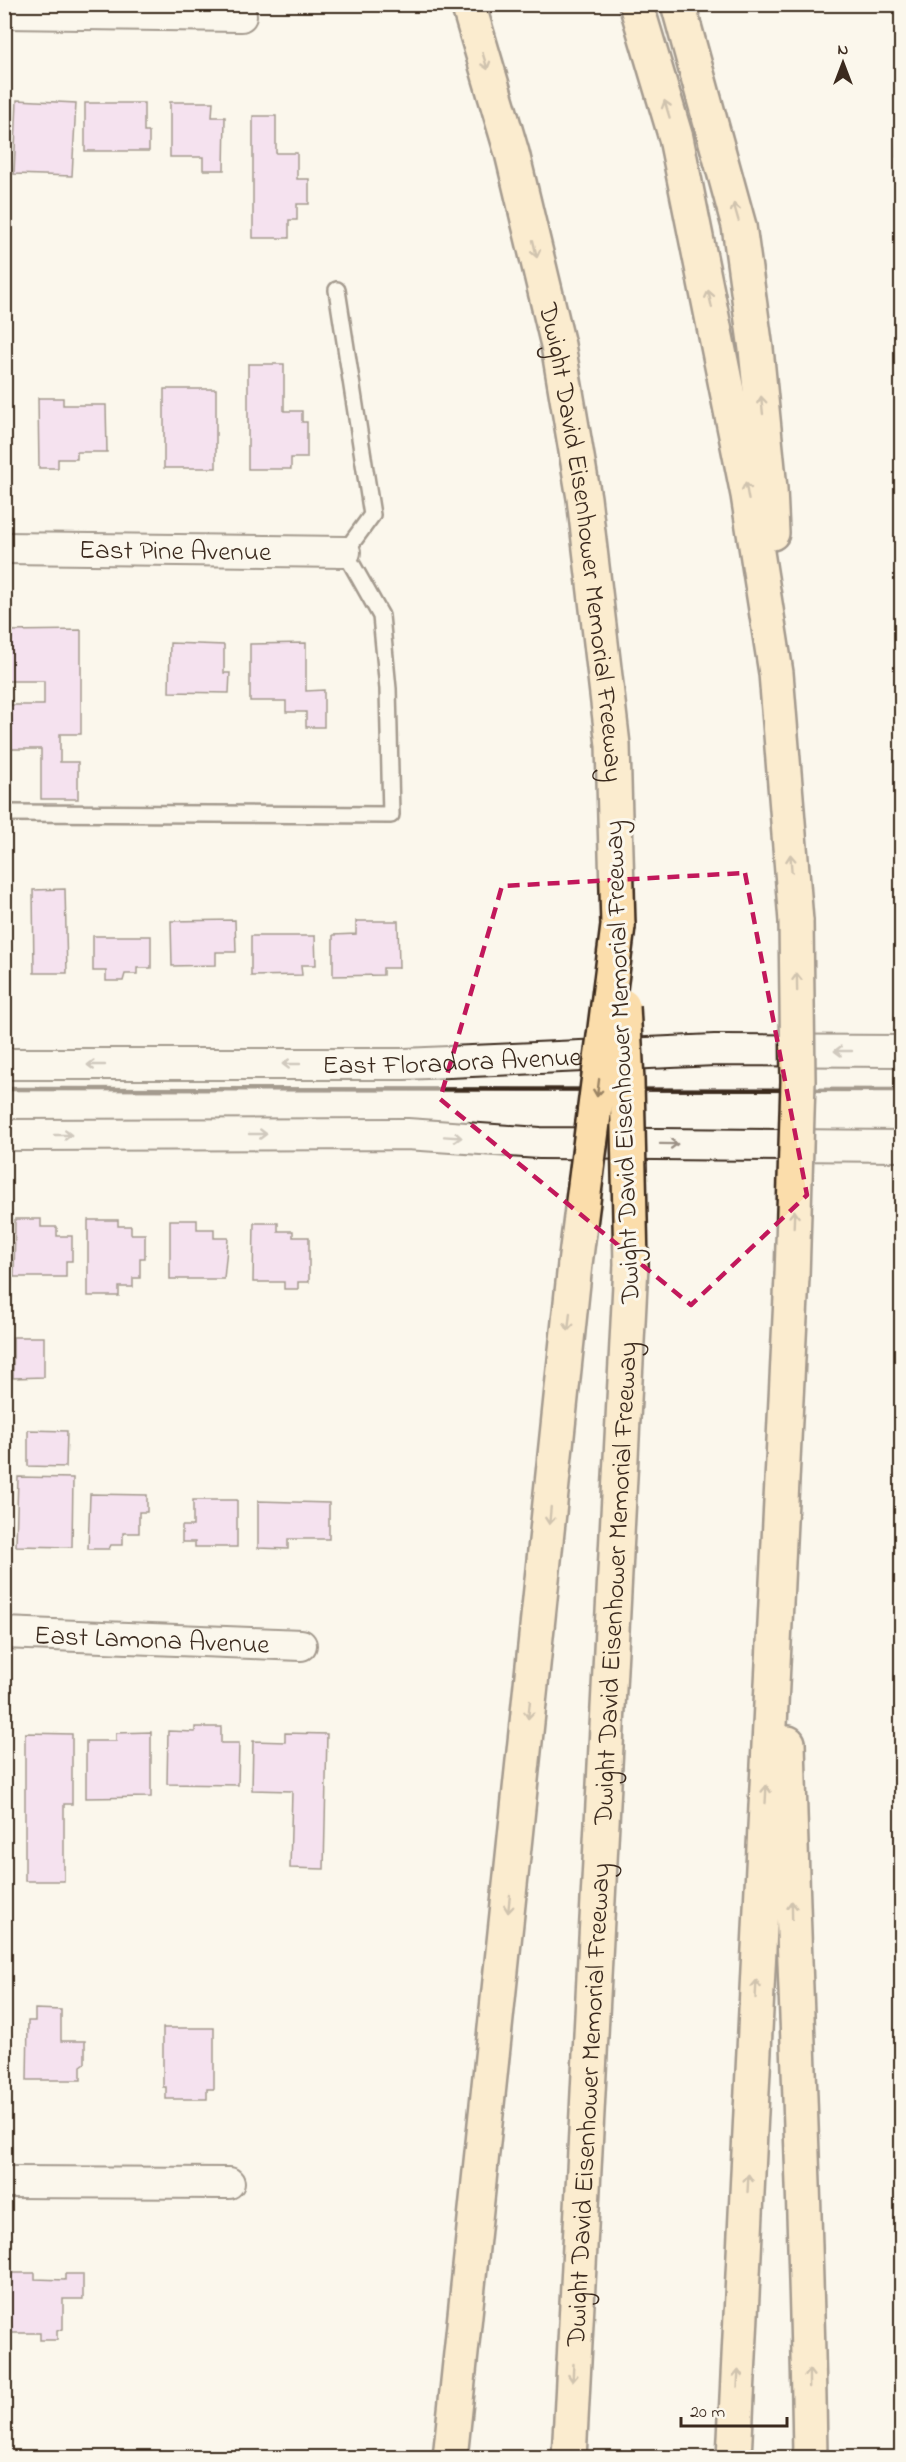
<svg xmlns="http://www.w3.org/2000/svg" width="906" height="2462" viewBox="0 0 906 2462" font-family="'Indie Flower',sans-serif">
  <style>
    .building { fill: #eec8f1; stroke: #3b2a1e; stroke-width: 1.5 }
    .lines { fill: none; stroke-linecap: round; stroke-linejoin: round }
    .service-casing { stroke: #3b2a1e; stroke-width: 20 }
    .minor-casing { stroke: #3b2a1e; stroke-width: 34 }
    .motorway-casing { stroke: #3b2a1e; stroke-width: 38 }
    .service { stroke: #fbf7ec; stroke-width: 15 }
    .minor { stroke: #fbf7ec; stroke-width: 30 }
    .motorway { stroke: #fbddab; stroke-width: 33 }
    .rail { stroke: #3b2a1e; stroke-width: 4.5 }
    .motorway-bridge-casing { stroke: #3b2a1e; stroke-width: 38; stroke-linecap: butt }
    .motorway-bridge { stroke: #fbddab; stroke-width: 33 }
    .oneway { stroke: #9b8464 }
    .oneway2 { stroke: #9b9085 }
    .marked { fill: none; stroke: #c2185b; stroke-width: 4.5; stroke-dasharray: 12 8; stroke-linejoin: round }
    .labels { text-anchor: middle; stroke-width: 6; stroke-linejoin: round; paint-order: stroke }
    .street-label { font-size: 27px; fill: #3b2a1e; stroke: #fbf7ec }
  </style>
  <rect width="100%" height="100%" fill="#fbf7ec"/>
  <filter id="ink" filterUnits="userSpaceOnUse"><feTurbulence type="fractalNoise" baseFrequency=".0167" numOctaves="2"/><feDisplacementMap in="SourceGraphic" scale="12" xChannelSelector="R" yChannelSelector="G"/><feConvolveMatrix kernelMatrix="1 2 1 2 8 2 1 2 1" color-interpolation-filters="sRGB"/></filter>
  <g filter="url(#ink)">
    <!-- building -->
    <g class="building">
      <polygon points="17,100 76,103 72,176 14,174"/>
      <polygon points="170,102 213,102 212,117 225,117 224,170 203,170 203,157 170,157"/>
      <polygon points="85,103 144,103 144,132 149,132 149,151 85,151"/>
      <polygon points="898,110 902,110 902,157 897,157"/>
      <polygon points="253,116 276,116 276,153 297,153 297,179 309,179 309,204 297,204 297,220 289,220 289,238 253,238"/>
      <polygon points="248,364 284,364 284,411 302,411 302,422 307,422 307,458 291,458 291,469 248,469"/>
      <rect x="164" y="389" width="52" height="79"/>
      <polygon points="38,398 63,398 63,405 106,405 107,452 77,452 77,459 58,459 58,468 39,468"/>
      <polygon points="81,630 81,734 60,734 60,762 78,762 78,799 41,799 41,749 11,749 10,705 44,705 44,681 7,681 7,631"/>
      <polygon points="170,643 224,645 224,673 230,673 229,693 169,692"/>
      <polygon points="306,643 306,691 324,690 324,727 306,727 306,712 286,712 286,701 250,701 250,644"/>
      <polygon points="65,889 67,973 34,973 33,890"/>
      <polygon points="235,920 236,952 216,952 216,965 172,966 171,921"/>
      <polygon points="356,921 398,921 399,968 383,968 383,975 333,976 333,935 356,934"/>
      <polygon points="93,936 151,936 151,968 137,968 137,974 125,974 123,981 106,981 106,971 93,971"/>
      <polygon points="251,936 315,936 316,965 301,965 302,975 251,976"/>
      <polygon points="15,1219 41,1219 41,1227 57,1227 57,1236 72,1236 72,1261 66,1261 66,1277 14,1277"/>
      <polygon points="88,1220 118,1220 118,1226 131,1226 131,1234 145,1234 145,1258 140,1258 140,1278 133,1278 133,1287 119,1287 119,1296 88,1296"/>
      <polygon points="170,1220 197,1220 197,1229 214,1229 214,1238 228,1238 224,1279 170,1279"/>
      <polygon points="254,1223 278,1223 278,1231 293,1231 293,1237 309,1237 309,1282 298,1282 298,1289 284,1289 284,1282 253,1282"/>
      <polygon points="13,1337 44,1337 44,1377 13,1378"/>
      <polygon points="28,1430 67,1431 66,1467 28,1466"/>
      <polygon points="18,1477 73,1478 72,1547 16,1546"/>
      <polygon points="90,1494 147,1495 147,1512 139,1512 139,1533 123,1533 123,1545 111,1545 109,1549 88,1549"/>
      <polygon points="193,1500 237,1500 237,1547 195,1547 195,1542 182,1542 182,1526 193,1526"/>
      <polygon points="258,1501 329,1503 329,1539 288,1539 288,1549 258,1548"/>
      <polygon points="195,1727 221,1727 221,1743 239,1743 238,1785 167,1784 168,1731 195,1732"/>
      <polygon points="151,1732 151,1797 86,1798 86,1741 116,1741 116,1733"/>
      <polygon points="25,1733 72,1734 72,1804 64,1804 64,1881 25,1881"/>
      <polygon points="285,1733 327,1734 324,1869 290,1868 292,1791 252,1790 253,1741 285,1742"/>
      <polygon points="35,2009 61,2010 61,2041 85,2041 85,2063 81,2066 81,2080 27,2080 28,2021 35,2021"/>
      <polygon points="163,2028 214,2028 214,2089 207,2089 207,2099 166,2099 166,2087 163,2087"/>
      <polygon points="8,2273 35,2273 35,2279 65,2280 65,2274 83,2274 83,2299 63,2299 63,2329 57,2331 57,2340 40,2340 40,2333 7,2333"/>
      <rect x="125" y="2453" width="75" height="5"/>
    </g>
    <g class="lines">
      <defs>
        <polyline id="service" points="4,813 391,815 388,689 381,616 345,552 372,515 337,290"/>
        <g id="minor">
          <polyline points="4,13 241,16"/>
          <path id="s1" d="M4,548L345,552"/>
          <path id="s2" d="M4,1064H404L715,1050L902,1051"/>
          <polyline points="4,1135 407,1134 540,1143 902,1146"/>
          <path id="s3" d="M4,1633L301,1645"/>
          <polyline points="4,2182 229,2183"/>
        </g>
        <g id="motorway">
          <path id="s4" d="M468,4L512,153L558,345L584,498L613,745L618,926"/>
          <polyline points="636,4 676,138 748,495 776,673 796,921"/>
          <polyline points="678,4 739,226 756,349 770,489 772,533"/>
          <path d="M788,1743C794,1981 807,2219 810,2458"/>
          <polyline points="450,2458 575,1264"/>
          <path id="s5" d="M569,2458L631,1265"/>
          <polyline points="734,2458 792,1277"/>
        </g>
      </defs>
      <!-- service casing -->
      <use href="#service" class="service-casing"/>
      <!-- minor casing -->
      <use href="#minor" class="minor-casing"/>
      <!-- motorway casing -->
      <use href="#motorway" class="motorway-casing"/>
      <!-- service -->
      <use href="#service" class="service"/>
      <!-- minor -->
      <use href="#minor" class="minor"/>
      <!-- motorway -->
      <use href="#motorway" class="motorway"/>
      <!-- rail -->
      <polyline class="rail" points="4,1089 902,1090"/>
      <defs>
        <g id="motorway-bridge">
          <polyline points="623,1006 627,1081 631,1265"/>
          <polyline points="575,1264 618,926"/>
          <polyline points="792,1277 798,1081 796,921"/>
        </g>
      </defs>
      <!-- motorway-bridge casing -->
      <use href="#motorway-bridge" class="motorway-bridge-casing"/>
      <!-- motorway-bridge -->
      <use href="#motorway-bridge" class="motorway-bridge"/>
    </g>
    <!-- one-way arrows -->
    <defs><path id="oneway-shaft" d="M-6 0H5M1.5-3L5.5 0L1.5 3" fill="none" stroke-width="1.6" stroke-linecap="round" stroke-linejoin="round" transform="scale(1.5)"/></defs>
    <g class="oneway">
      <use href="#oneway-shaft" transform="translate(485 61) rotate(73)"/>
      <use href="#oneway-shaft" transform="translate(667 109) rotate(-107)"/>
      <use href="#oneway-shaft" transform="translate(736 212) rotate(-106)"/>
      <use href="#oneway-shaft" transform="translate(535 249) rotate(77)"/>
      <use href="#oneway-shaft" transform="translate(710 299) rotate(-102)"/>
      <use href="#oneway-shaft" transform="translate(762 405) rotate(-96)"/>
      <use href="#oneway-shaft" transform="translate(747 491) rotate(-100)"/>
      <use href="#oneway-shaft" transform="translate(791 863) rotate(-94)"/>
      <use href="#oneway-shaft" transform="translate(797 982) rotate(-91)"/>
      <use href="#oneway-shaft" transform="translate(598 1088) rotate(97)"/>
      <use href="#oneway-shaft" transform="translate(794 1219) rotate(-88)"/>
      <use href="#oneway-shaft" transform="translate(569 1322) rotate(96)"/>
      <use href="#oneway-shaft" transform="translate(550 1516) rotate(95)"/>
      <use href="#oneway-shaft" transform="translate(529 1710) rotate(96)"/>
      <use href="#oneway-shaft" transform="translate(766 1794) rotate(-87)"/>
      <use href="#oneway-shaft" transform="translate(509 1904) rotate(96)"/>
      <use href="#oneway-shaft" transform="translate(792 1910) rotate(-91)"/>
      <use href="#oneway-shaft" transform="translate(756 1989) rotate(-87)"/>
      <use href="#oneway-shaft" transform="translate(748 2183) rotate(-87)"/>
      <use href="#oneway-shaft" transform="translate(573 2373) rotate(93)"/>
      <use href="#oneway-shaft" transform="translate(738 2378) rotate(-87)"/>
      <use href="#oneway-shaft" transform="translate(809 2378) rotate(-91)"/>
    </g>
    <g class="oneway2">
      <use href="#oneway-shaft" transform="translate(843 1051) rotate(-180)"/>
      <use href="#oneway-shaft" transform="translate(291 1064) rotate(180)"/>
      <use href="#oneway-shaft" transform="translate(96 1065) rotate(180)"/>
      <use href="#oneway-shaft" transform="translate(258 1134)"/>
      <use href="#oneway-shaft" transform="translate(63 1135)"/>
      <use href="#oneway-shaft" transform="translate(453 1137) rotate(4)"/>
      <use href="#oneway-shaft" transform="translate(669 1144) rotate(1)"/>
    </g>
  </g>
  <!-- marked area -->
  <path d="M0 0H906V2462H0ZM745,873L807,1195L691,1305L440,1099L502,886Z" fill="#fbf7ec" fill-opacity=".55" fill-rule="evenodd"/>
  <path class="marked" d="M745,873L807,1195L691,1305L440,1099L502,886Z"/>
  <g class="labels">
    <!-- street labels -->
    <g class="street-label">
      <text dy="9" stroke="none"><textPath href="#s4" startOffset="552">Dwight David Eisenhower Memorial Freeway</textPath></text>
      <text dy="9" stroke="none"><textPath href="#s1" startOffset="171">East Pine Avenue</textPath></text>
      <text dy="9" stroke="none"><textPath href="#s2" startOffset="448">East Floradora Avenue</textPath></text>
      <text transform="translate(621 1062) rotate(-92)" y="9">Dwight David Eisenhower Memorial Freeway</text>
      <text dy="9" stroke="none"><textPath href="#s5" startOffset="876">Dwight David Eisenhower Memorial Freeway</textPath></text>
      <text dy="9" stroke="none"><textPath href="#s3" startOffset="148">East Lamona Avenue</textPath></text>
      <text dy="9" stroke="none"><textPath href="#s5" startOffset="354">Dwight David Eisenhower Memorial Freeway</textPath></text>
    </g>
  </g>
  <!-- margin -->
  <rect width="906" height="2462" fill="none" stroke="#fbf7ec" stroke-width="24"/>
  <rect x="12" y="12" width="882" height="2438" fill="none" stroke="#3b2a1e" stroke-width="2" filter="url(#ink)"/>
  <!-- north arrow -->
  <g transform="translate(843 63)" stroke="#fbf7ec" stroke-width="4.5" paint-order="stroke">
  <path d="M0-4.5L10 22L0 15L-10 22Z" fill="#3b2a1e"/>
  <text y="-9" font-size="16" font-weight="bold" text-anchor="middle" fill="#3b2a1e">N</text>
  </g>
  <!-- scale -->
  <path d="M681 2417v9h106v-9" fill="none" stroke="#3b2a1e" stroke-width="3"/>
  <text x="690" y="2417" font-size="18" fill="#3b2a1e" stroke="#fbf7ec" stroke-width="4.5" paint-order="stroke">20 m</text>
</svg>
